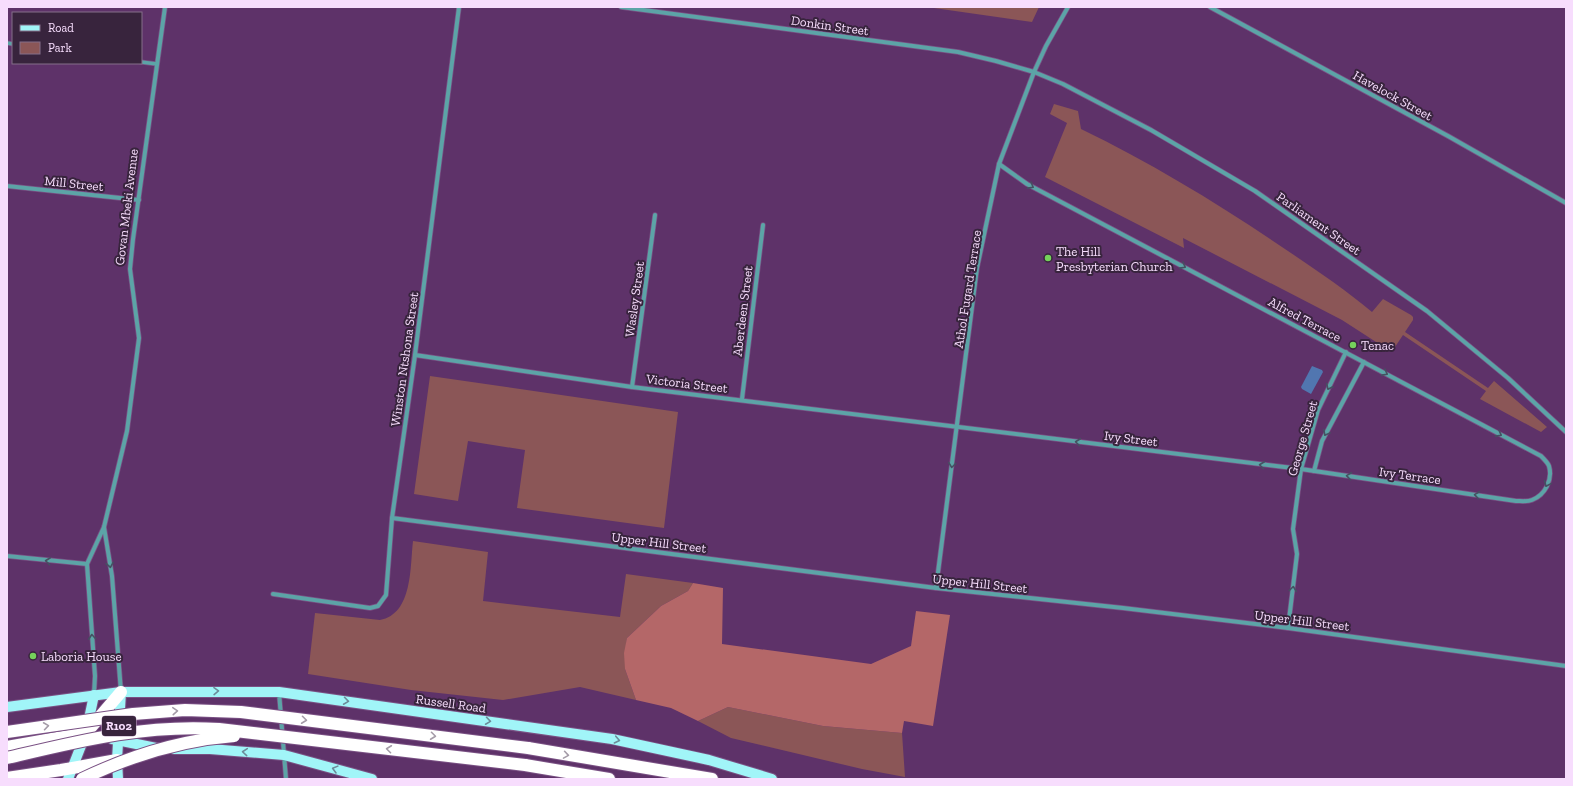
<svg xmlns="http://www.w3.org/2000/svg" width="1573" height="786" viewBox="0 0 1573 786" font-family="'Zilla Slab',serif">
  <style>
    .green { fill: #8b5657 }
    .forest { fill: #b46768 }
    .water { fill: #5176b0 }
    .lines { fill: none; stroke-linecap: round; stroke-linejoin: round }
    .pedestrian-casing { stroke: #7a5184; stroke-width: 5 }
    .minor-casing { stroke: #7a5184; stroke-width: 5.5 }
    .primary-casing { stroke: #7a5184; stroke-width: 12 }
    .motorway-casing { stroke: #7a5184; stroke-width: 14 }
    .pedestrian { stroke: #5ca4a7; stroke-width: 3.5 }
    .minor { stroke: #5ca4a7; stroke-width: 4 }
    .primary { stroke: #a1f5f8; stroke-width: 10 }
    .motorway { stroke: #fff; stroke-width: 12 }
    .motorway-bridge-casing { stroke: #7a5184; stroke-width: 14; stroke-linecap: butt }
    .motorway-bridge { stroke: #fff; stroke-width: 12 }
    .oneway { stroke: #455162 }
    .oneway2 { stroke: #6c8c9a }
    .oneway3 { stroke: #a59ca8 }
    .poi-dot { fill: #75d25b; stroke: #38243d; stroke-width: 1.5 }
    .labels { text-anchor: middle; stroke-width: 4; stroke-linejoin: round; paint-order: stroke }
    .shield { fill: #38243d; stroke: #bea6c3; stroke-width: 1 }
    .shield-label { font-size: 12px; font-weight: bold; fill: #f7ddfd }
    .street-label { font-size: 13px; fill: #f7ddfd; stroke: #38243d }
    .poi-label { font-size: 13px; fill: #f7ddfd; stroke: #38243d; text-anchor: start }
  </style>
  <rect width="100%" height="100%" fill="#5e3269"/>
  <!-- green -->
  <g class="green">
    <polygon points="927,7 1039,7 1032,22"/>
    <path d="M1054,104L1078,111L1081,129C1149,162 1214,201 1276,243C1309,265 1342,287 1372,312L1383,299L1411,315L1413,317V320L1405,332L1488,388L1494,381L1547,427L1541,432L1480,399L1486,391L1403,335L1393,350L1390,351L1342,320L1183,238L1184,248L1045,177L1067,123L1050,114Z"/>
    <polygon points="430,376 678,412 664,528 517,508 525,450 468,441 458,501 414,494"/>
    <path d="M413,541L488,552L483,601L620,617L626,574L693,583L688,591L661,606L627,638L625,669L636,700L580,687L503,700L411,690L308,674L315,613L380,620C413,614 410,566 413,541Z"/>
    <polygon points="728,707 823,726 902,733 905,777 862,769 731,738 698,721"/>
  </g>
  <!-- forest -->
  <polygon class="forest" points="693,583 723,588 722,644 871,664 911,646 916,611 950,615 933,726 904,721 902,733 823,726 728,707 698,721 671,708 636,700 625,669 624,653 627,638 661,606 688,591"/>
  <!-- water -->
  <polygon class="water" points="1312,366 1322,370 1323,372 1311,394 1302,389 1301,387"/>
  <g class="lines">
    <defs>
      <g id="pedestrian">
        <polyline points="7,43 13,44"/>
        <polyline points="141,62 157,64"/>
      </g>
      <g id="minor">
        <polyline points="621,7 958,52 996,61 1034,72 1063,84 1151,130 1255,191 1427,311 1508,378 1566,432"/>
        <polyline points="1210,7 1448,136 1566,203"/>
        <polyline points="7,186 139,200"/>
        <path d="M415,355L632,387L1301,469L1516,501C1521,501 1527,502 1532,500C1545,495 1553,480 1549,466C1548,463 1544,459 1541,456L1027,184L999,164"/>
        <polyline points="632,387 655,215"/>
        <polyline points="742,399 763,225"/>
        <polyline points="1314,471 1322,441 1364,362"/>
        <polyline points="392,518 936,588 1123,608 1288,628 1566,666"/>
        <polyline points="104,527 112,576 121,692"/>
        <polyline points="7,556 87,564"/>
        <polyline points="936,588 977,268 999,164 1034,72 1046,46 1068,7"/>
        <polyline points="273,594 370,608 378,606 386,595 392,518 415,355 459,7"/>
        <polyline points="1288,628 1297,554 1293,529 1301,469 1318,410 1346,352"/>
        <polyline points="279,692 286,779"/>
        <polyline points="94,694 95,676 87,564 104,527 127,431 139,338 130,269 133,239 165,7"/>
      </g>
      <g id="primary">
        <polyline points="7,707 121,692 279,692 612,739 709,760 772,779"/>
        <polyline points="112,739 161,749"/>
        <polyline points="174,749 210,749 284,755 372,779"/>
        <polyline points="68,779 86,733 94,695"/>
        <polyline points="118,779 117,760 121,692"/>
      </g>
      <g id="motorway">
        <polyline points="7,747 86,733 121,692"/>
        <polyline points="528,748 712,779"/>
        <polyline points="525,765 609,779"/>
        <polyline points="7,778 61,770 117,760"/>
      </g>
    </defs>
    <!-- pedestrian casing -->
    <use href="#pedestrian" class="pedestrian-casing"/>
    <!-- minor casing -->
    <use href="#minor" class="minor-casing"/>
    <!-- primary casing -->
    <use href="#primary" class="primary-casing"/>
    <!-- motorway casing -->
    <use href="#motorway" class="motorway-casing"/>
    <!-- pedestrian -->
    <use href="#pedestrian" class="pedestrian"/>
    <!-- minor -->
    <use href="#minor" class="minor"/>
    <!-- primary -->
    <use href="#primary" class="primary"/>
    <!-- motorway -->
    <use href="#motorway" class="motorway"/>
    <defs>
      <g id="motorway-bridge">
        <polyline points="7,732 133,714 185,710 241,712 528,748"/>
        <path d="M7,758C79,741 145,724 219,729L525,765"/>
        <path d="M82,779C130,756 181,740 234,736"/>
      </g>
    </defs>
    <!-- motorway-bridge casing -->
    <use href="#motorway-bridge" class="motorway-bridge-casing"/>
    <!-- motorway-bridge -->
    <use href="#motorway-bridge" class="motorway-bridge"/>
  </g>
  <!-- one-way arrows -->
  <defs><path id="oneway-chevron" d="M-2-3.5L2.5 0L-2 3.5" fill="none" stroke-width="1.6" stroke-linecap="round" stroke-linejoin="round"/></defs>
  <g class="oneway">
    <use href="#oneway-chevron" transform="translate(1031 186) rotate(29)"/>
    <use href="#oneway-chevron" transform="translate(1183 266) rotate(28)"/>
    <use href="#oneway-chevron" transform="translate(1385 373) rotate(28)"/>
    <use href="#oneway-chevron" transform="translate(1329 387) rotate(116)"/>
    <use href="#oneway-chevron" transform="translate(1326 433) rotate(118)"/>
    <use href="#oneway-chevron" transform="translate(1499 434) rotate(28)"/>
    <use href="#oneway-chevron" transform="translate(1078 442) rotate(-173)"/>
    <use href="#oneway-chevron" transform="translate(952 465) rotate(98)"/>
    <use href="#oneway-chevron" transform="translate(1262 465) rotate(-173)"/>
    <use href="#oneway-chevron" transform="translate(1349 476) rotate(-172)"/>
    <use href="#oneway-chevron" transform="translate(1547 484) rotate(114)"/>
    <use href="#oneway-chevron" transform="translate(1477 495) rotate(-172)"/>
    <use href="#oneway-chevron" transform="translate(48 561) rotate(-174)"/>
    <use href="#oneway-chevron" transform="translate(110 565) rotate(80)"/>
    <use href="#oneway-chevron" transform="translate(1293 589) rotate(-83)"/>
    <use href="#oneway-chevron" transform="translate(92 637) rotate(-94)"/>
  </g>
  <g class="oneway2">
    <use href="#oneway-chevron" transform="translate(216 691) rotate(-1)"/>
    <use href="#oneway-chevron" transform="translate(346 701) rotate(8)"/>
    <use href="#oneway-chevron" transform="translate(488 721) rotate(8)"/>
    <use href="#oneway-chevron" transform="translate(617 740) rotate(12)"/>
    <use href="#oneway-chevron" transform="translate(245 752) rotate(-175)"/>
    <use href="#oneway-chevron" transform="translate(335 769) rotate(-165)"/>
  </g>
  <g class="oneway3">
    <use href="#oneway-chevron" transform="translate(175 711) rotate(-4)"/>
    <use href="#oneway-chevron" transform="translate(304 720) rotate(7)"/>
    <use href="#oneway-chevron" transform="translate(46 726) rotate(-8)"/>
    <use href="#oneway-chevron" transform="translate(433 736) rotate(7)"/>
    <use href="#oneway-chevron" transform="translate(389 749) rotate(-173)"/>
    <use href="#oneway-chevron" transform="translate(566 755) rotate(9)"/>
  </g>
  <!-- markers -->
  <g class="poi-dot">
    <circle cx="1048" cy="258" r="4"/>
    <circle cx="1353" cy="345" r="4"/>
    <circle cx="33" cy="656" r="4"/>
  </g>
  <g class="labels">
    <!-- shield labels -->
    <rect class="shield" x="102" y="716" width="34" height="20" rx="3"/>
    <g class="shield-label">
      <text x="119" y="730">R102</text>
    </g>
    <!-- street labels -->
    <g class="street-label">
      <text transform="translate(830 25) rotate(8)" y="5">Donkin Street</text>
      <text transform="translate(1393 95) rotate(29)" y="5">Havelock Street</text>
      <text transform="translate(74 183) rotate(6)" y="5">Mill Street</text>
      <text transform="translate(126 207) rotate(-83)" y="5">Govan Mbeki Avenue</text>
      <text transform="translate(1319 223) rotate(35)" y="5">Parliament Street</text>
      <text transform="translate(967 289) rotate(-81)" y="5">Athol Fugard Terrace</text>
      <text transform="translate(634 299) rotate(-82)" y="5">Wasley Street</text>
      <text transform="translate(742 311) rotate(-83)" y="5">Aberdeen Street</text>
      <text transform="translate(1305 319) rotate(28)" y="5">Alfred Terrace</text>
      <text transform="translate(404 359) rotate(-82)" y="5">Winston Ntshona Street</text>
      <text transform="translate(687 383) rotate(7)" y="5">Victoria Street</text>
      <text transform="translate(1131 438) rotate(7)" y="5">Ivy Street</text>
      <text transform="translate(1302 438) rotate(-74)" y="5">George Street</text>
      <text transform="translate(1410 475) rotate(8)" y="5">Ivy Terrace</text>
      <text transform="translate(659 542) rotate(7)" y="5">Upper Hill Street</text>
      <text transform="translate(980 583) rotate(6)" y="5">Upper Hill Street</text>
      <text transform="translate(1302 620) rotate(7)" y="5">Upper Hill Street</text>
      <text transform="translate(451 703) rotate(8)" y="5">Russell Road</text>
    </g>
    <!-- poi labels -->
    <g class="poi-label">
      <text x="1056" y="256">The Hill<tspan x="1056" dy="15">Presbyterian Church</tspan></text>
      <text x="1361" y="350">Tenac</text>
      <text x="41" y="661">Laboria House</text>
    </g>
  </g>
  <!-- border -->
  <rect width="1573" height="786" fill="none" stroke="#f7ddfd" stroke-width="16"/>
  <!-- legend -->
  <rect x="12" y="12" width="130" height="52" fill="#38243d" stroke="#846e8a"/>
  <rect x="20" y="25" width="20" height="6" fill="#a1f5f8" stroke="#846e8a"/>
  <text x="48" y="32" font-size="12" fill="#f7ddfd">Road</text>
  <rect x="20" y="42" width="20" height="12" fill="#8b5657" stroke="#846e8a"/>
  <text x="48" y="52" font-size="12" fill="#f7ddfd">Park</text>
</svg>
